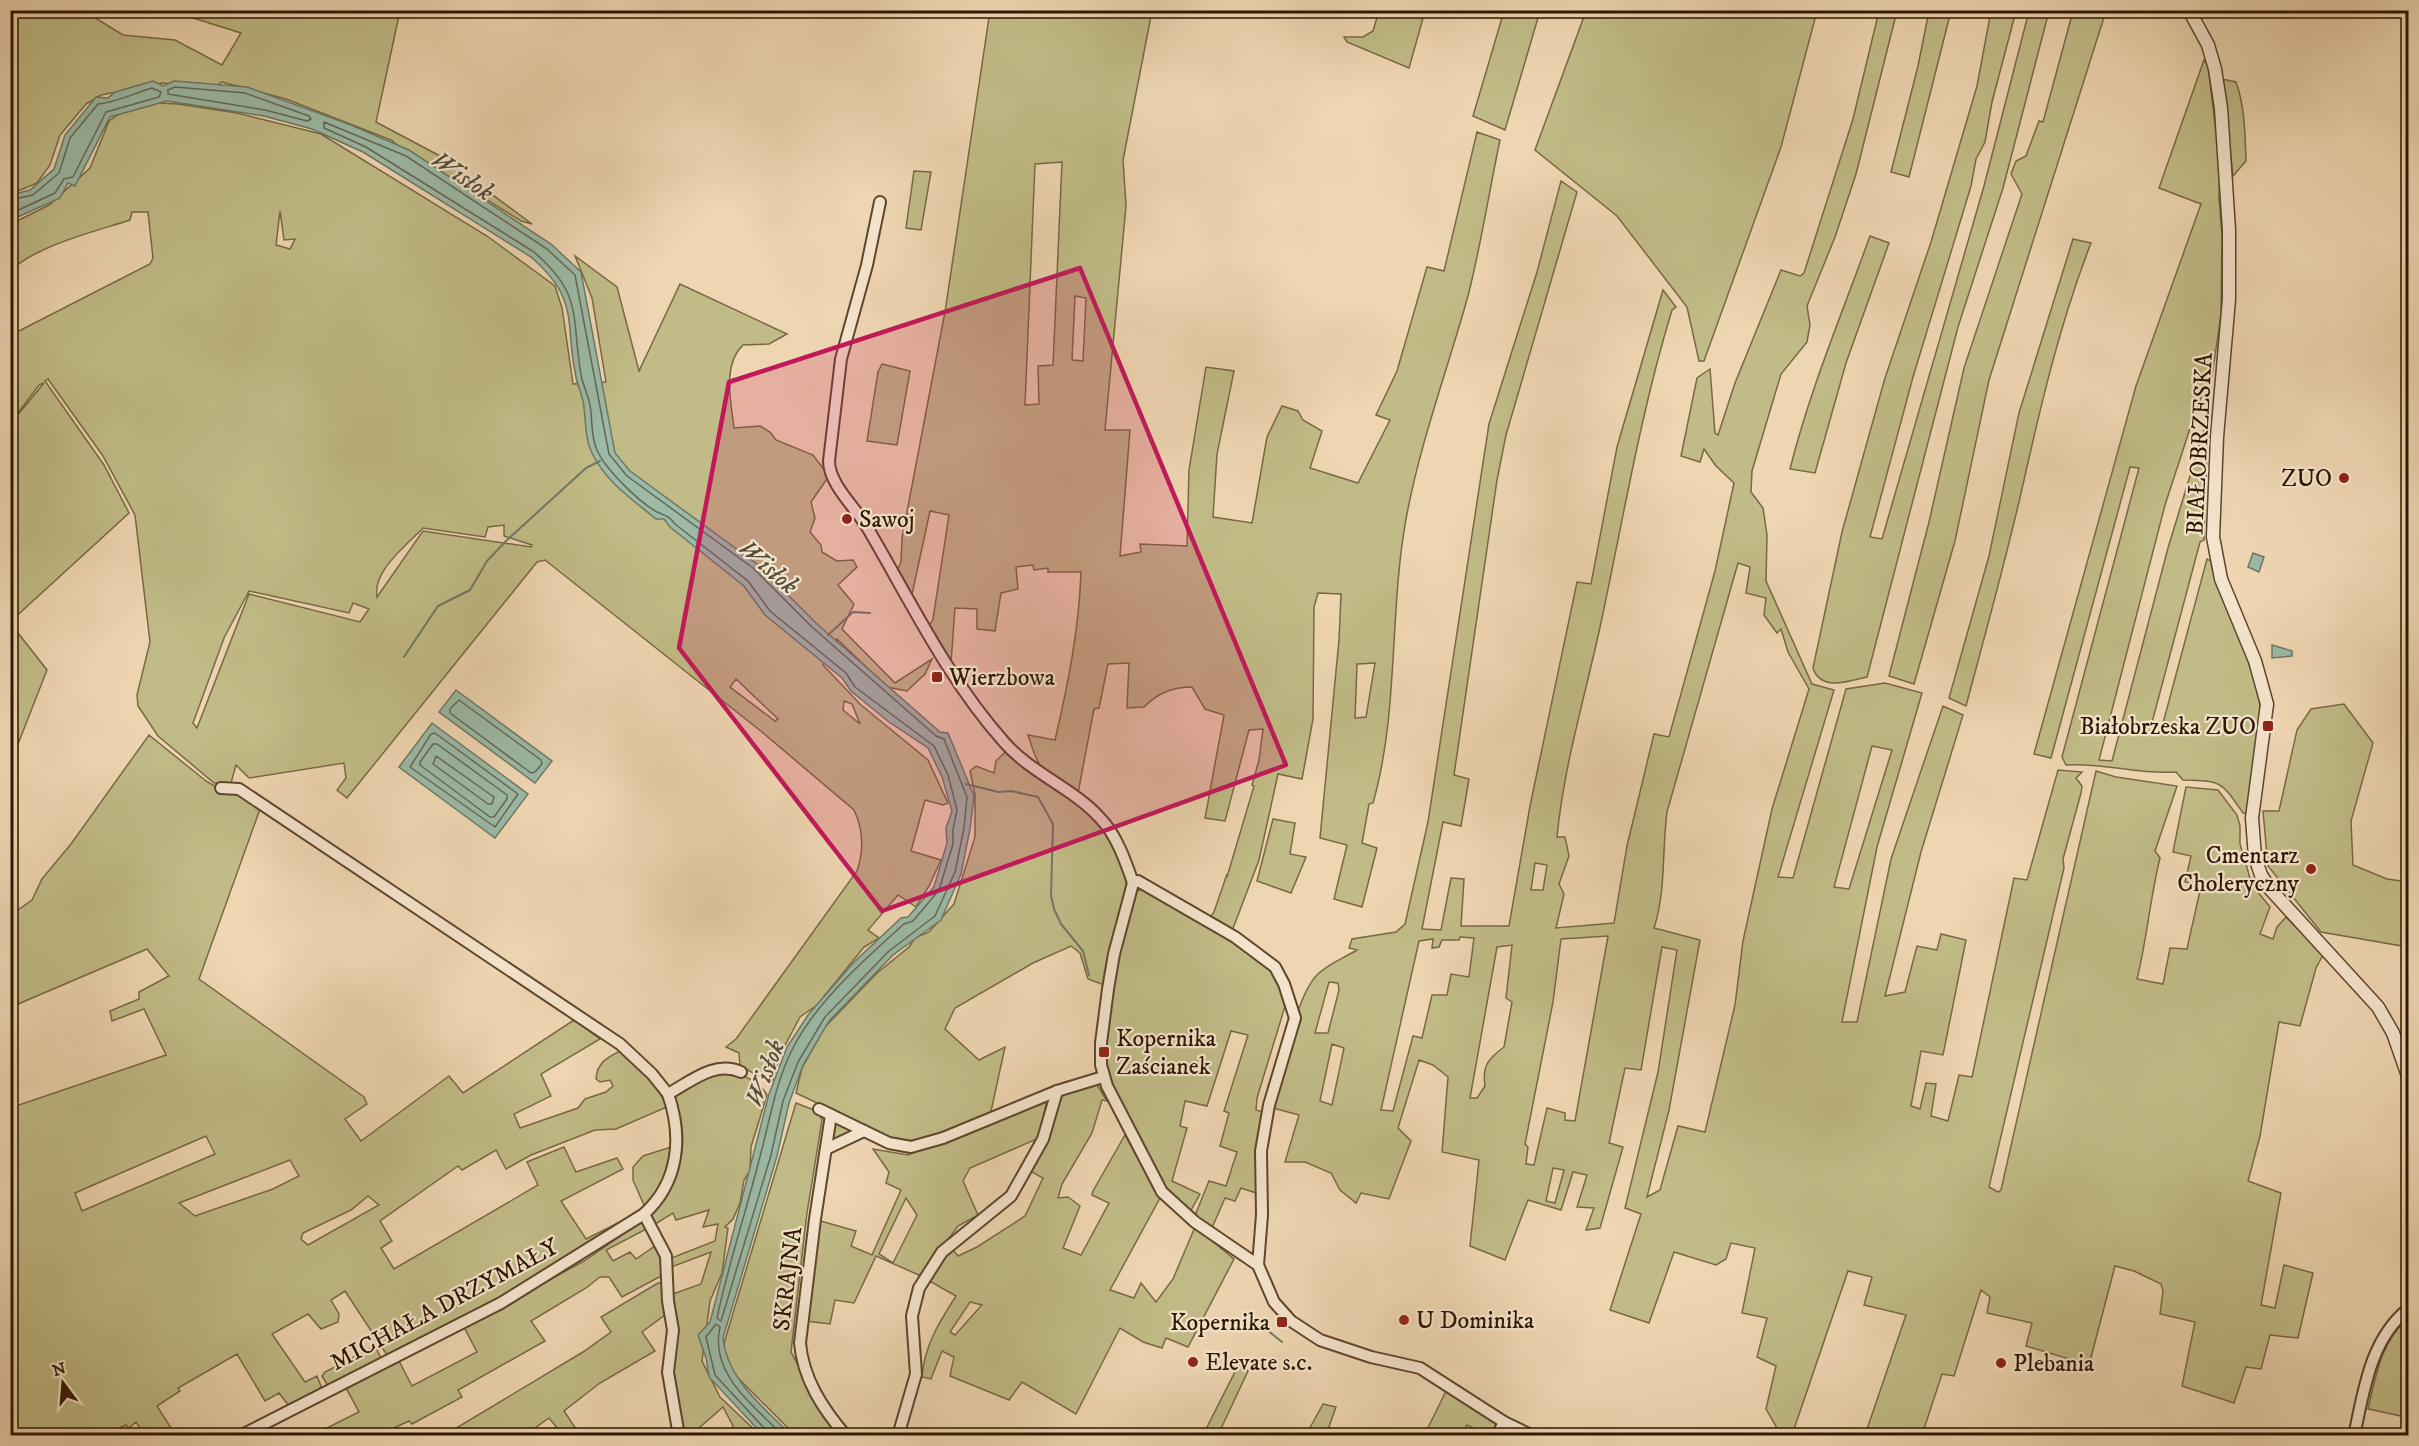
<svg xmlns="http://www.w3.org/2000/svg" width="2419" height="1446" viewBox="0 0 2419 1446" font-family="'IM FELL DW Pica',serif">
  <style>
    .green { fill: #c1bc87; stroke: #786944; stroke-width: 1.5; fill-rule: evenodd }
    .water { fill: #9bbaa7; stroke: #6f7864; stroke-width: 1.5 }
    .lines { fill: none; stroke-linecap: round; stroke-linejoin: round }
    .shore { stroke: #646854; stroke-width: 1.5 }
    .stream { stroke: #6f7864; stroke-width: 2 }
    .minor-casing { stroke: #5e462c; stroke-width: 14 }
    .tertiary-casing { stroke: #5e462c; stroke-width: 15 }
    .minor { stroke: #f5e4cd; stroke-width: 10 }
    .tertiary { stroke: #f5e4cd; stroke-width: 12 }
    .marked { fill: #c2185b; fill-opacity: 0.2; stroke: #c2185b; stroke-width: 4.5; stroke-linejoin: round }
    .poi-dot { fill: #8f2418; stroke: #f5e4cd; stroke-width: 2 }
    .labels { text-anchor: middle; stroke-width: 4.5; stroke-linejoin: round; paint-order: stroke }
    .street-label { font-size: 24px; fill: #2e1600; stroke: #f5e4cd }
    .poi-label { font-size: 24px; fill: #2e1600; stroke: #f5e4cd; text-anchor: start }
    .water-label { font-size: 26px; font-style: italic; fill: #544f3a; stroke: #f5e4cd }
  </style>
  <rect width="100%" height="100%" fill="#efd6b2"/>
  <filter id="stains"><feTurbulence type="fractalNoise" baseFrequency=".00333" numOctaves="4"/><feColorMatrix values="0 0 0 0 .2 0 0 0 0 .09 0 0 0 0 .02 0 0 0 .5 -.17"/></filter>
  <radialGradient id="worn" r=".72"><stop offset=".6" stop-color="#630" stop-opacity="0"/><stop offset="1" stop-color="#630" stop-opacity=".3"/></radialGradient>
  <!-- green -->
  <g class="green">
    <polygon points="11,11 84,11 123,35 175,40 222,65 241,33 190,17 181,11 400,11 376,122 440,156 532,224 521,221 457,181 432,173 391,140 286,99 222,82 213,88 162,83 101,95 86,104 60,135 50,165 37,183 11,194"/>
    <path d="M990,11H1152L1123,160L1126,206L1105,430H1130L1120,556L1141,552L1140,544L1187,546L1189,470L1206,367L1234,371L1217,454L1213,517L1252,523L1267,437L1282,406L1298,411L1303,420L1322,431L1310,468L1358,483L1390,420L1376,415L1397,371L1427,267L1444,271L1477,132L1500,140C1489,192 1481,245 1468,296C1447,371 1420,443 1406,519C1389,613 1399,712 1373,803L1369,804L1362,843L1377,848L1362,907L1334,899L1347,845L1320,838L1339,640L1341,594L1318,593L1314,607L1313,719L1302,779L1278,774L1259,860L1232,931L1207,921L1214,912L1227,874V877L1254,786L1252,785L1259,760L1263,729L1249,730L1225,821L1205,818L1224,715L1205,709L1192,687C1172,687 1158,693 1144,707L1127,708L1129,663L1108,664L1099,708L1094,709L1078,793C1044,775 1040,773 1028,735L1055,740C1068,684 1079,630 1081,572H1048V568L1034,570L1033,565L1016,567L1018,589L1001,593L995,631L977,629V609L955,608L951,663L928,628L933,619L949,515L930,511L911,599L896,573L901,562L902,538L945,312ZM1062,162L1053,365L1038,366L1039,404L1025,405L1035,164ZM1075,296L1086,298L1083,361L1072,360ZM1375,663L1366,717L1355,718L1357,664Z"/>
    <polygon points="1379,11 1425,11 1409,68 1347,42 1344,37 1363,37 1373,31"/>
    <polygon points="1504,11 1540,11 1505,130 1473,116"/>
    <polygon points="1586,11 1817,11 1781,147 1704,361 1699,361 1687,307 1617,216 1535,150"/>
    <path d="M1879,11H1897L1856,174L1835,237L1807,306L1810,325L1807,342L1781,374L1752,471L1751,492L1763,508L1767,535L1766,581L1812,684L1834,690L1778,877L1793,878L1846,689L1885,683L1922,693L1877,847L1842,1022H1857L1891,859L1943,706L1963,715L1921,852L1885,996L1905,992L1917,946L1937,950L1941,934L1966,940L1943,1055L1921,1051L1911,1106L1920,1109L1926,1083L1936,1084L1931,1116L1948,1121L1959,1075L1972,1077L2014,878L2027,880L2058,770L2082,772L2076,778L2082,786L2081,793L2063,859L2064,868L1989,1187L1998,1192L2001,1190L2096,771L2116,777L2177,786L2155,851L2160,858C2150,898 2147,939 2137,979L2163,984L2170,948L2187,949L2201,886L2185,882L2191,856L2173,852L2186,787L2218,790L2237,815L2240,826V844L2252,885L2270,907L2260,934L2273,939L2277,927L2286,917L2323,955L2316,968L2300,1026L2279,1022L2260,1136L2248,1181L2281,1193L2261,1305L2275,1308L2284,1265L2313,1273L2298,1338L2270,1335L2261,1369L2246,1367L2234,1403L2182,1386L2195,1322L2160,1314L2163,1291L2161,1284L2134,1271L2115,1266L2089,1365L2026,1346L2032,1323L1987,1313L1990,1297L1981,1290L1954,1376L1942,1374L1922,1435H1865L1906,1315L1864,1305L1872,1277L1848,1271L1792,1435H1781L1766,1409L1776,1366L1757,1357L1767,1318L1742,1313L1755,1248L1731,1243L1726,1259L1716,1265L1674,1252L1649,1323L1610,1310L1641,1214L1625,1208L1658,1072L1677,950L1662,947L1641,1070L1625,1068L1609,1143L1623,1147L1600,1228L1586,1230L1594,1208L1577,1207L1587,1175L1573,1172L1561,1210L1528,1200L1505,1260L1470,1246L1479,1160L1442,1152L1448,1077L1433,1065L1419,1060L1398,1128L1411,1141L1389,1199L1361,1193L1356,1203L1340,1190L1331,1173L1305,1162H1285L1299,1115L1273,1108C1281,1076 1295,997 1317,975C1327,964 1344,958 1357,950L1349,948L1352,939L1396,932L1405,924L1428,822L1489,424L1537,272L1561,181L1577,192L1506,435L1497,480L1454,775L1469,779L1461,826L1443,822L1422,929L1441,930L1451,878L1464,879L1461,926H1509L1530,806L1577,582L1591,584L1617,447L1663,290L1676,307L1672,310C1641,411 1624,515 1602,618C1587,690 1564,763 1557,837H1565L1569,856L1559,884L1564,894L1556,928L1614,923L1627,846L1654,734L1669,737L1715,571L1734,483L1716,466L1704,449L1700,462L1681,456L1697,378L1710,369L1715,433L1718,435L1735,383L1781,270L1800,276L1804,273L1853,119ZM1738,563L1750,567L1746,593L1766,598L1764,615L1777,633L1781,629L1788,652L1809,689L1772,809L1743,941L1735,1005L1705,1132L1678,1126L1660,1190L1647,1197L1669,1110L1700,940L1654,928C1666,891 1662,850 1667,812ZM1872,746L1892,750L1849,889L1834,887ZM1535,863L1547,865L1543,890H1531ZM1608,936L1575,1121L1565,1120V1113L1547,1108L1534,1165L1526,1164L1528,1147L1525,1144L1553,1002L1561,939ZM1460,937L1474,938L1469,977L1451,974L1447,995H1432L1422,1038L1413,1036L1393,1111L1381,1110L1419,941L1433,939L1432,948L1439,947L1442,940H1459ZM1512,945L1506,998L1512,1002L1504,1047C1488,1059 1482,1066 1485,1086L1477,1098H1470L1497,947ZM1329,982L1338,983L1339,990L1328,1033H1315ZM1332,1044L1344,1048L1332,1105L1320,1101ZM1553,1168L1564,1170L1555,1203L1546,1201Z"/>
    <polygon points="1929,11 1951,11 1909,177 1891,172 1918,66"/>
    <path d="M1991,11H2016L1992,102L1985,142L1976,159L1971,186L1913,377L1870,537L1882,539L1984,186L2029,11H2049L2003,188L1958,327L1867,677C1849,681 1821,692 1813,668L1842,532L1885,378L1931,242L1977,86Z"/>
    <polygon points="2073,11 2106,11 1989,380 1955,541 1914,684 1889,676 1929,522 1964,368 2022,194 2011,174 2016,161 2026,156 2039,121 2043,122"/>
    <path d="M2204,60L2208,66L2220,165L2219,198L2222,236L2221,315L2212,376L2198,404L2165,505L2099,760L2112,761L2168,548L2208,417L2204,540L2200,542L2151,726L2162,727L2207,559L2211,561C2222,608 2253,649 2259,697C2264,735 2254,776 2249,813H2243C2221,781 2222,781 2183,780L2176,772C2139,775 2103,762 2066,765L2062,757L2139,468L2130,467L2051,758L2034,754L2136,386L2201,204L2159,188Z"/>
    <path d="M2222,79L2236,82C2245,107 2245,134 2246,161L2233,176Z"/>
    <path d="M137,102L178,104L237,113L321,134L487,236L555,286L562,308L573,384L606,382L592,298L575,256L617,287L639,371L680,284L787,334L769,344L743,345C722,365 731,402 734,428L760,426L770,432L776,440L813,455L829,476L811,502L815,518L810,532L821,545L822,552L837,561L853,560L857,567L838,585L854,604L842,629L895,683L932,659L925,674L907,691L887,687L837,639L823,665L861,705L928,760L948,803L943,805L925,800L911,851L941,860L929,886L916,907L898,895L868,930L879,938L864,947L817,1005L800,1017L780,1055L772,1083L740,1066L739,1053L726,1047L736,1039L857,871C864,850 864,831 854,810L762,732L545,560L537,562L347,798L337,790L346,778L344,763L249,778L236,765L231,783H214L158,736L138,706L137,695L150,642L135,515L103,456L48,379L45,381L104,465L129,513L11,621V423L44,383L39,385L11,422V335L150,264L153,258L148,212H132L130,220C93,232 39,245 11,270V224L49,205L90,168L109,121ZM280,211L284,240L295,239L290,249L276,245ZM504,525V536L532,545L531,547L423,531L377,597C372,571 407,545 423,528L485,537L488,527ZM249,591L349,613L353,603L369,609L360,622L249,594L197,728L193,723L224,638ZM736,679L778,719L775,721L730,687ZM844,701L852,704L860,724L843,710Z"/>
    <polygon points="914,171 931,172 921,230 906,228"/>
    <path d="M1870,236L1889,243L1846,363L1815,473L1790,469C1810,389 1842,314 1870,236Z"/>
    <path d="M2073,239L2091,243C2061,320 2042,400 2024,480C2007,556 1986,631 1966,706L1949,698L1989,556L2019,413Z"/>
    <polygon points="882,364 910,371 897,445 867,441 878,372"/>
    <polygon points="11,624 47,670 11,762"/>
    <polygon points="2344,704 2373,743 2351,821 2353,865 2387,879 2408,882 2408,947 2321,932 2268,866 2263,811 2279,811 2297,730 2311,709"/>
    <path d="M149,735L206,781L228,794H242L260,809L199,979L364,1097L367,1104L345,1119L361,1141L449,1076L463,1093L574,1020L600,1039L541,1074L551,1096L514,1114L520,1128L578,1108L585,1099L606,1092L613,1086L610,1080L600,1082L596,1079C597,1062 608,1057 622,1050L655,1084L667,1107L616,1129L595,1130L531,1155L506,1169L496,1150L462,1170L458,1166L380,1221L392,1241L381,1248L394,1269L538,1185L527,1162L564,1147L576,1172L617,1158L623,1169L561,1201L586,1239L636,1214L540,1275L468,1315L387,1355L345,1291L331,1300L339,1314L338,1322L321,1329L308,1314L272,1334L305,1382L317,1376L321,1386L319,1390L289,1406L279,1393L265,1401L237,1354L178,1388L180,1391L157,1406L176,1436L145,1435L136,1422L129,1428L126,1425L105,1435H11L10,1108L166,1055L144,1009L112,1021L110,1011L139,999V992L169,976L147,949L11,1007V915L32,900L42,879L71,844ZM206,1136L215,1154L82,1211L75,1193ZM290,1160L299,1176L273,1189L195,1216L179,1203ZM368,1196L379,1205L308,1245L301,1239L303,1233L351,1210Z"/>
    <path d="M1008,749C1055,799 1112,807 1127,885L1104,985L1088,979L1080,953L1071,946L1033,963L955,1008L945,1029L979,1060L1005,1047L990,1116L906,1145L796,1093L802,1068L825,1027L877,973L909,947L915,938L929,932L954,904L975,837V795L970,771L976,766L994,773L996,761Z"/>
    <polygon points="1273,819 1295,823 1290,854 1306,857 1291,893 1257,881"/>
    <polygon points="1144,888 1252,952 1276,975 1286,1003 1257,1098 1256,1110 1266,1113 1259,1194 1241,1188 1235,1201 1225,1198 1212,1228 1197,1218 1196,1213 1209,1181 1226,1186 1237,1152 1220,1146 1229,1113 1224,1111 1248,1035 1231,1031 1207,1106 1185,1101 1180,1126 1187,1128 1172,1181 1200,1194 1190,1212 1163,1184 1108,1079 1105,1064 1114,971 1137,891"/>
    <path d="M717,1072C738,1074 756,1076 767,1095L751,1147L750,1171L744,1180L740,1203L733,1219L725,1227L728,1228L722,1273L710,1301L702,1361L720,1397L760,1435H728L733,1426L723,1407L691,1435H681L670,1374V1295L701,1284L711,1252L669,1268V1259L715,1241L718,1224L703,1227L709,1210L676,1220L673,1213L652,1226L650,1216C676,1193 687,1155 681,1120C680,1112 674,1101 676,1093Z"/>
    <path d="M1096,1083L1107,1101L1102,1100L1092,1133L1062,1184L1058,1198L1068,1197L1080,1206L1063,1248L1081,1255L1109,1203L1092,1195L1093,1191L1125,1135L1160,1198L1110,1290L1134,1298L1141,1283L1156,1302L1173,1279L1195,1227L1234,1259L1188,1347L1166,1338L1162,1348L1143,1342L1120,1328L1076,1414L1022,1382L1009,1400L950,1376L954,1357L942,1351L931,1379L922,1377C924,1346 940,1321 956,1296L926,1279L951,1248L958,1256L977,1247L1025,1216L1043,1178L1030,1171L1058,1096ZM970,1302L982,1305L955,1335L950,1332Z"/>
    <path d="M1047,1100L1039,1138L970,1168L963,1181L978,1215L958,1226L921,1276L876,1256L854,1303L835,1300L830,1324L806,1321L817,1220L856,1231L851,1246L872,1255L901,1190L886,1183L889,1172L873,1149L908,1155ZM906,1198L917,1215L893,1263L879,1254Z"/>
    <polygon points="796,1103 819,1112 822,1120 807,1213 791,1352 821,1408 843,1435 795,1435 728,1368 722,1350"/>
    <polygon points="833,1121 855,1130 832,1144"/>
    <polygon points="671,1147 663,1183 646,1206 644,1205 633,1180 633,1167 643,1156"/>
    <polygon points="641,1222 648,1228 606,1250 613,1261 630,1252 636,1259 658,1244 664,1259 663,1275 622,1297 609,1277 600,1277 586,1288 531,1321 545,1341 458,1390 462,1397 412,1424 409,1421 379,1435 311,1436 359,1412 345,1386 398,1359 412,1386 477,1352 464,1327 584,1261"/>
    <polygon points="658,1283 663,1283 669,1312 642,1332 655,1351 600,1383 564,1411 580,1435 563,1435 549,1418 525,1435 443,1436 583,1352 611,1332 601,1317"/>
    <path d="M2408,1318V1374L2401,1416L2368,1409C2376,1375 2381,1342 2408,1318Z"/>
    <polygon points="375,1346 381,1358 328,1386 322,1376 325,1372"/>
    <polygon points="1239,1364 1248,1371 1218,1435 1203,1435"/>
    <polygon points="1447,1389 1502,1424 1488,1435 1467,1425 1461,1435 1424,1436"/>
    <polygon points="1323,1404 1336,1407 1326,1435 1306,1435"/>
  </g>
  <!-- water -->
  <g class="water">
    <path d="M153,81L163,86L174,81L247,87L351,125L409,150L551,244L581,272L615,453L630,471L757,564L816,623L940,732L948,733L974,796L970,829L961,874L941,920L893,955L829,1021L803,1065L789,1103L777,1156L723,1338C727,1380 764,1407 791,1435H763L709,1377L706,1358L698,1335L710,1322L769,1094L787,1047L808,1015L854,962L901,918L908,917L934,887L947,843L946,828L952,811L942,777L928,748L889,722L851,691L842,678L765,615L744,586L670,527L664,519H656C633,500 605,481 592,453C585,439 586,423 584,408C584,398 578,388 576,377C564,321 581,301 531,257L363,152L312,129L264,116L167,101L110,117L75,186L68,183L60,198L11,220V195L30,190L54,169L65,135L96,97L108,98L115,92Z"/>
    <polygon points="2253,553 2264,557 2259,572 2248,567"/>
    <polygon points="2272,645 2292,651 2292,656 2272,658"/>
    <polygon points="456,690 552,761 535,783 439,712"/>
    <polygon points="432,723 528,794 495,838 399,767"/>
  </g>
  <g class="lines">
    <!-- shore -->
    <g class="shore">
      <polygon points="175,87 245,93 309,116 311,119 307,121 265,110 168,94 168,90"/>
      <path d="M324,122L406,156L547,249L575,275L609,454L627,476L753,568L812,627L936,736L944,739L967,797L964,828L955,872L935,916L889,951L825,1017L798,1062L783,1101L771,1155L721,1321L717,1318C728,1266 745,1215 758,1164C769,1126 774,1086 792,1050C815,1003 865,959 904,924L913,921L939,890L953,844V829L957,810L948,775L934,746L855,687L846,673L770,611L748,581L675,524C668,515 666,516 657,512C639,502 605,469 597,450C590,435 593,420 590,405C588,395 583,385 581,375C571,317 584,295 534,252L366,147L324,128Z"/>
      <path d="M10,200L33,195L59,173L70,138L98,104C114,103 135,93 152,88L161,92L159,97L106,112L73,177L64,179L55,193L10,214"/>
      <polygon points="459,700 541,760 542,764 535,772 531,773 450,713 450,709"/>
      <polygon points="435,733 518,794 495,827 410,767 431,734"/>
      <polygon points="433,744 437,744 507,795 507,799 494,817 490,817 420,765 420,762"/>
      <polygon points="436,756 494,797 492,804 488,804 433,764"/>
      <path d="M767,1436L765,1429L715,1375L706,1337L716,1324L720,1327C709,1374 754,1405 783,1436"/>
    </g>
    <!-- stream -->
    <g class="stream">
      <polyline points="828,635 853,612 870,613"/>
      <polyline points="404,657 438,606 470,590 487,561 506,541 586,468 600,461"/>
      <polyline points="966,784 998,792 1011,791 1038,797 1053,824 1051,896 1054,909 1061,924 1083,951 1089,975"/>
      <polyline points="1266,1329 1282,1342"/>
    </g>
    <defs>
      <g id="minor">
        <path d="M880,202L867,265L841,359L829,461C829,484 855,507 867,527C910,600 947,678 1004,742C1032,774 1073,788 1100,818C1116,834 1126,862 1133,883"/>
        <polyline points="221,788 239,789 620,1044 652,1074 668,1094"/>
        <polyline points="1133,883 1114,954 1108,989 1101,1043 1101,1065 1107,1086 1162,1192 1195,1222 1258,1265 1274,1302 1291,1321 1320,1340 1371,1357 1420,1368 1504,1422 1533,1436"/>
        <polyline points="1133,883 1138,881 1235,937 1275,967 1284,984 1295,1018 1269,1105 1261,1151 1262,1215 1258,1265"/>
        <polyline points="819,1109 889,1143 911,1147 943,1138 1057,1091 1103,1077"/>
        <path d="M831,1115L815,1219L800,1343C803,1379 823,1409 846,1436"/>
        <polyline points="826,1149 864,1131"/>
        <polyline points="644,1214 666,1256 668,1301 673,1330 668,1372 679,1436"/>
        <path d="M240,1436L501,1303L644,1214C679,1182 683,1137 668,1094C690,1082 715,1060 741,1072"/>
        <polyline points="898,1436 916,1374 912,1316 919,1288 942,1252 1011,1196 1043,1139 1057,1091"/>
        <polyline points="1497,1436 1504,1422"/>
        <path d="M2354,1436C2364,1390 2370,1340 2408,1309"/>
      </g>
      <polyline id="tertiary" points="2189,10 2208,45 2215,69 2221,108 2229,230 2229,299 2217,437 2213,537 2221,579 2255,661 2267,704 2252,818 2255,857 2261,875 2271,890 2378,1007 2393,1033 2408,1076"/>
    </defs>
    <!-- minor casing -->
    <use href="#minor" class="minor-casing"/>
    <!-- tertiary casing -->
    <use href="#tertiary" class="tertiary-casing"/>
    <!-- minor -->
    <use href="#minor" class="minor"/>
    <!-- tertiary -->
    <use href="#tertiary" class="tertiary"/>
  </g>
  <!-- marked area -->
  <path class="marked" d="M1080,268L1286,765L882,911L679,648L729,382Z"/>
  <!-- markers -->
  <g class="poi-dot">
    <circle cx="2344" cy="478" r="6"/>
    <circle cx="847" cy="519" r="6"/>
    <rect x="931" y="671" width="12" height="12" rx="3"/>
    <rect x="2262" y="720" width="12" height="12" rx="3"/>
    <circle cx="2311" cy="869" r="6"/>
    <rect x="1098" y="1046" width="12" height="12" rx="3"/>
    <circle cx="1404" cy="1320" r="6"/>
    <rect x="1276" y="1316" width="12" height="12" rx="3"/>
    <circle cx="1193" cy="1362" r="6"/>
    <circle cx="2001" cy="1363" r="6"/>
  </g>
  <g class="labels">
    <!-- street labels -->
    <g class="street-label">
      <text transform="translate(2199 444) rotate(-87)" y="8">BIAŁOBRZESKA</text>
      <text transform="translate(787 1279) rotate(-83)" y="8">SKRAJNA</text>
      <text transform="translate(444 1304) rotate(-28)" y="8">MICHAŁA DRZYMAŁY</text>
    </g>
    <!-- poi labels -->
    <g class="poi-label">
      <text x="2332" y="486" text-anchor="end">ZUO</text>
      <text x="859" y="527">Sawoj</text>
      <text x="949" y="685">Wierzbowa</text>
      <text x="2256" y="734" text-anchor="end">Białobrzeska ZUO</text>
      <text x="2299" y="863" text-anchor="end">Cmentarz<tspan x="2299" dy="28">Choleryczny</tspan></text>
      <text x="1116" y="1046">Kopernika<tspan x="1116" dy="28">Zaścianek</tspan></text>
      <text x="1416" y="1328">U Dominika</text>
      <text x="1270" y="1330" text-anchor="end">Kopernika</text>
      <text x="1205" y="1370">Elevate s.c.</text>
      <text x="2013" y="1371">Plebania</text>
    </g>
    <!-- water labels -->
    <g class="water-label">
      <text transform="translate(463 175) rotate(34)" y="9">Wisłok</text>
      <text transform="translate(769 566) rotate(41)" y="9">Wisłok</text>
      <text transform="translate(764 1073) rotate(-69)" y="9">Wisłok</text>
    </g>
  </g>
  <!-- margin -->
  <rect width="2419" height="1446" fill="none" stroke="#efd6b2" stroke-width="36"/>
  <rect x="12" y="12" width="2395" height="1422" fill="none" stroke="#2e1600" stroke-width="3"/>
  <rect x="18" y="18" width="2383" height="1410" fill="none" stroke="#2e1600" stroke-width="1.5"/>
  <!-- north arrow -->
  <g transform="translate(63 1383) rotate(344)" stroke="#f5e4cd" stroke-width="4.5" paint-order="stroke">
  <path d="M0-4.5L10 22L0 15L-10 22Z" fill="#2e1600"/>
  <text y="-9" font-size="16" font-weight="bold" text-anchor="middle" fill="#2e1600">N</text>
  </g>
  <rect width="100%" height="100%" filter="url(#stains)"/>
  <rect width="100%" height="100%" fill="url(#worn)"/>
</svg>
